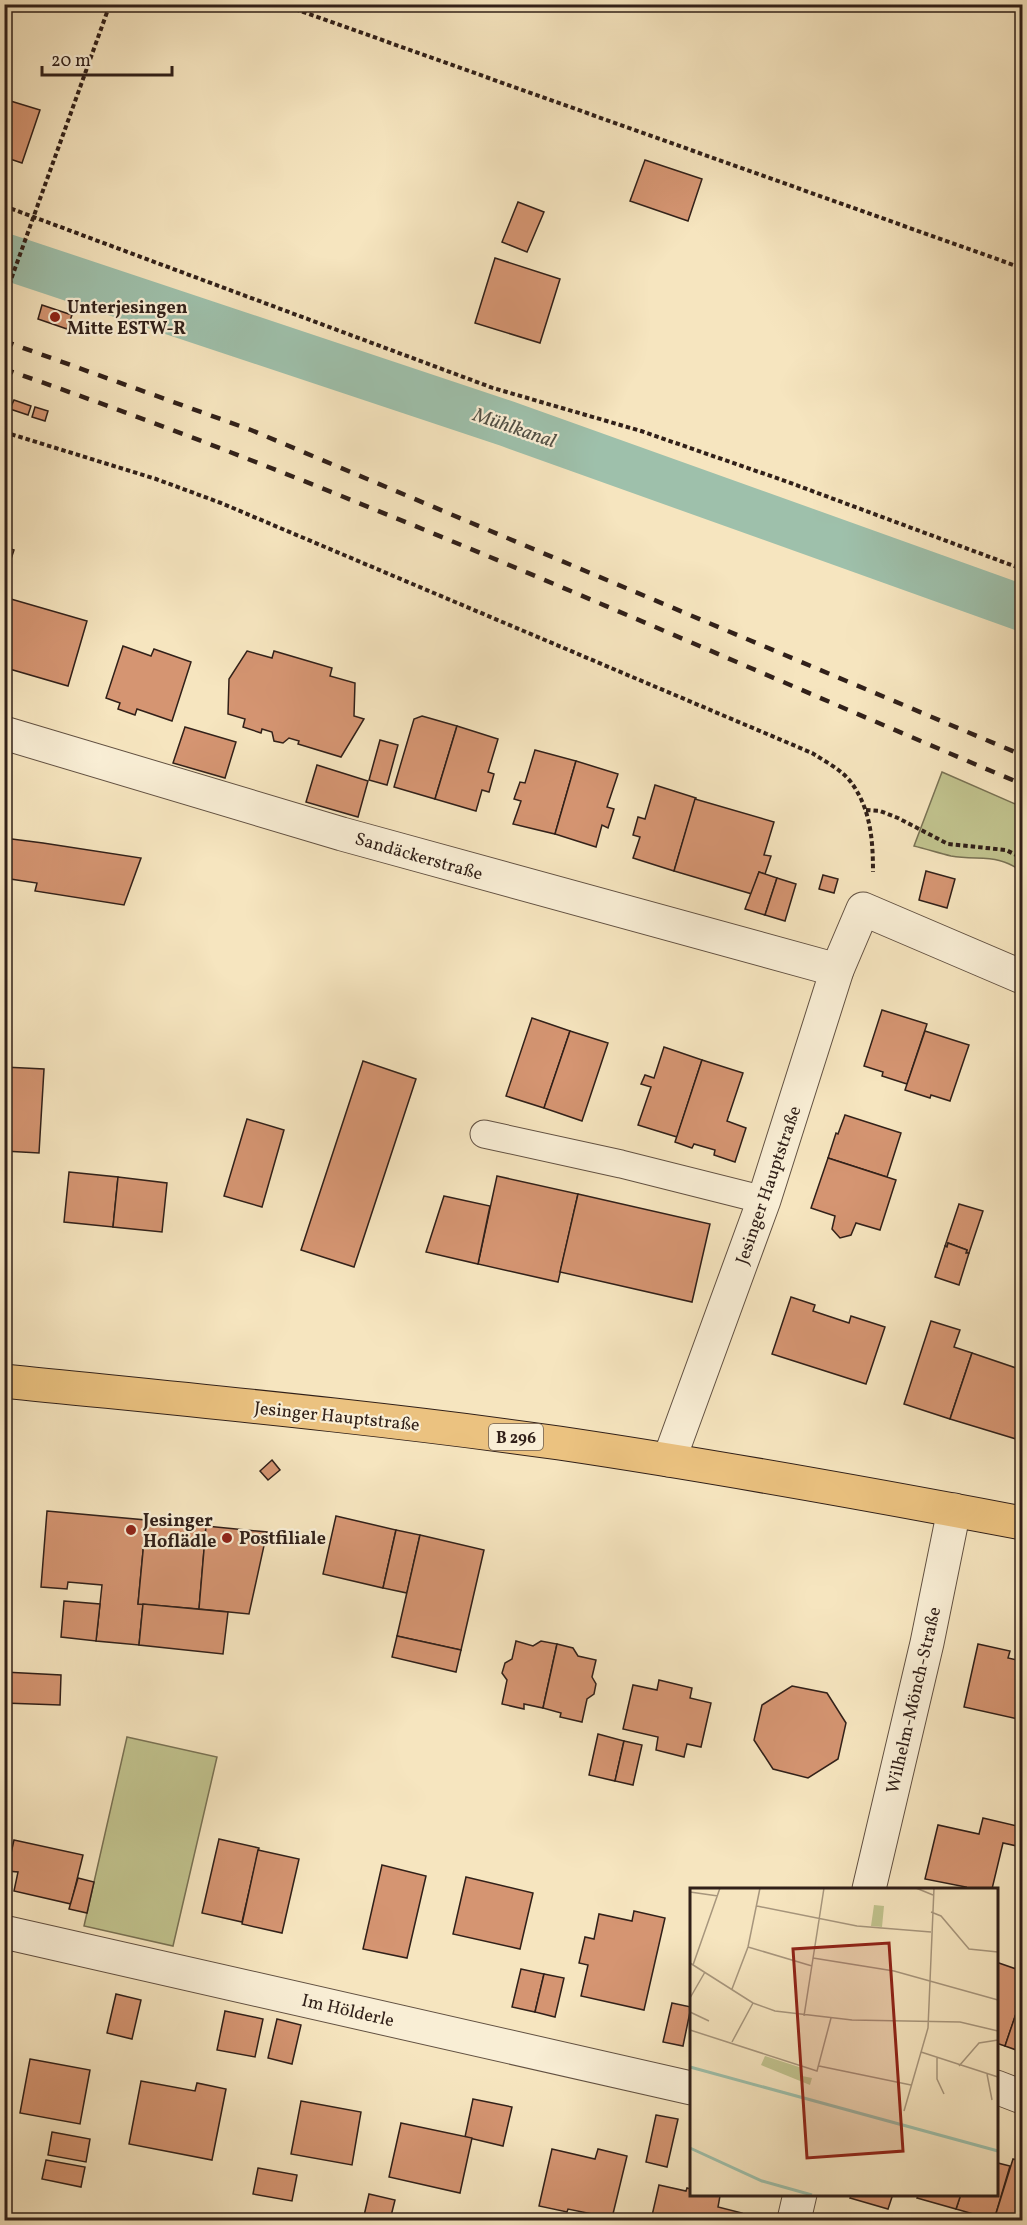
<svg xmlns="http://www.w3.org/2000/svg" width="1027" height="2225" viewBox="0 0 1027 2225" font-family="Vollkorn,serif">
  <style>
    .green { fill: #c1c38e; stroke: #797254; stroke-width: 1.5 }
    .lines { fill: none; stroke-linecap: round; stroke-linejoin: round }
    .canal { stroke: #9ec0ab; stroke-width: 46 }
    .building { fill: #d59572; stroke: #312019; stroke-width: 1.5 }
    .lane-casing { stroke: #625142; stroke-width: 29 }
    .street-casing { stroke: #625142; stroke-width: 35 }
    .primary-casing { stroke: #312019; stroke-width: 35 }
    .path { stroke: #312019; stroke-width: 4; stroke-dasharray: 4.5 3; stroke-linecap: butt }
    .lane { stroke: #f9eed5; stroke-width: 27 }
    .street { stroke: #f9eed5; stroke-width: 33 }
    .primary { stroke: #ebc280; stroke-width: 33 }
    .rail { stroke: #312019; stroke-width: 4.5; stroke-dasharray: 10 10; stroke-linecap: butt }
    .poi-dot { fill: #8f2418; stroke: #f9eed5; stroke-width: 2 }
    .labels { text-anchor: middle; stroke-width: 4.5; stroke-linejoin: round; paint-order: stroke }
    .shield { fill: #f9eed5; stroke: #6d5e51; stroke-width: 1.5 }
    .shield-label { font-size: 16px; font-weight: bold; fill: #312019 }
    .poi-label { font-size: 18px; font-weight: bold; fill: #312019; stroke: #f9eed5; text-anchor: start }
    .street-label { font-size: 18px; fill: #312019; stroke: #f9eed5 }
    .water-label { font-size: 20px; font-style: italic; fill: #525045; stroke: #f9eed5 }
    .inset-river { fill: none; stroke: #9ec0ab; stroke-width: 3 }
    .inset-road { fill: none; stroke: #a7967d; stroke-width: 1.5 }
    .view { fill: #8f2418; fill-opacity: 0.15; stroke: #8f2418; stroke-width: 3 }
    .inset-edge { fill: none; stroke: #312019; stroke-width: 3 }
  </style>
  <rect width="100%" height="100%" fill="#f6e5bf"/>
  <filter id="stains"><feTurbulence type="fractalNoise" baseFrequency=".00333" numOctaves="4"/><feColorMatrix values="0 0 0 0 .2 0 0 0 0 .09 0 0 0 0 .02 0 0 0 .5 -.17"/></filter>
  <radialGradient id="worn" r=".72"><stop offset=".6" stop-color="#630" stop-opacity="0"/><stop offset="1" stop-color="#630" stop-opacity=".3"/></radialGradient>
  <!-- green -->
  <g class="green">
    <path d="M942,772L1022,807V872C999,853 979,861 951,856C939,853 926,849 914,846Z"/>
    <polygon points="127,1737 217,1757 173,1946 84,1926"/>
  </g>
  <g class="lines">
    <!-- canal -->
    <polyline class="canal" points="4,256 508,424 1022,608"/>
  </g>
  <!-- building -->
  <g class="building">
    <polygon points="4,99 40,110 22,163 4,157"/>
    <polygon points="645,160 702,179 688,221 630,201"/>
    <polygon points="518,202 544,212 527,252 502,242"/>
    <polygon points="495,258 560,279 540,343 475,323"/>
    <polygon points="42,305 72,315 67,329 38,319"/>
    <polygon points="14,400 31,406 28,415 10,409"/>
    <polygon points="35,407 48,411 45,421 32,417"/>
    <polygon points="4,547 14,550 4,580"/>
    <polygon points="4,597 87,621 68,686 6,668 4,675"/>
    <polygon points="123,646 151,656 154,649 191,662 172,721 137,709 135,715 118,709 120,703 106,698"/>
    <polygon points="247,651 272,658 274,651 332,668 330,676 355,683 354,716 364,719 341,757 298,744 299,741 289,738 283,743 274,741 272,732 262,729 261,733 243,727 245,719 228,714 229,679"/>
    <polygon points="422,716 457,726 435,799 394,787 414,719"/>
    <polygon points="457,726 498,739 488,772 494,774 489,792 482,790 476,811 435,799"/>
    <polygon points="185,727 236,742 225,778 173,763"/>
    <polygon points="380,740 398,745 387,785 369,780"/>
    <polygon points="535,750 576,761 555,834 513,824 521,801 514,799 520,782 525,783"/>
    <polygon points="576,761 618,774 607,807 614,809 608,828 602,825 596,847 555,834"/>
    <polygon points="317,765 368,781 358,817 306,802"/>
    <polygon points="655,785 696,798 674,871 633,858 640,837 633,835 638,817 645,819"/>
    <polygon points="695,799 774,822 764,855 771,856 765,874 759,872 752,894 674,871"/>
    <polygon points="4,838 43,843 141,858 124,905 35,891 37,883 4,878"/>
    <polygon points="926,871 955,879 947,908 919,900"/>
    <polygon points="759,872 777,878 765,915 745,909"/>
    <polygon points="823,875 838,879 834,893 819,889"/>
    <polygon points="777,878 796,884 785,921 765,915"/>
    <polygon points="882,1010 927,1024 907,1084 882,1076 883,1072 864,1066"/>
    <polygon points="532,1018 570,1031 544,1108 506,1096"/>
    <polygon points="570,1031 608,1043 582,1121 544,1108"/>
    <polygon points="925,1031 969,1045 950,1101 931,1095 930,1098 905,1090"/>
    <polygon points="664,1047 702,1060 677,1137 638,1125 651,1087 641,1084 645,1075 654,1078"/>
    <polygon points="702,1060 743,1073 727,1121 746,1128 735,1162 714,1155 715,1150 694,1144 692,1148 675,1142"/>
    <polygon points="363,1061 416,1079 354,1267 301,1250"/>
    <polygon points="4,1067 44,1069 39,1153 4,1151"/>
    <polygon points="845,1115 901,1133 887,1177 828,1158 836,1133 838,1134"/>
    <polygon points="247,1119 284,1130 262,1207 224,1196"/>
    <polygon points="828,1158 896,1180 880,1230 856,1223 851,1235 840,1238 832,1229 835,1216 811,1208"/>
    <polygon points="69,1172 118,1177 113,1227 64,1222"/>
    <polygon points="497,1176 578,1194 558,1282 478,1264"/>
    <polygon points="118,1177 167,1183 162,1232 113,1227"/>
    <polygon points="578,1194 710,1224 692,1302 560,1272"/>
    <polygon points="444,1196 490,1206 478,1264 426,1252"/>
    <polygon points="959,1204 983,1211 969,1253 966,1253 967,1250 948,1243 947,1247 945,1246"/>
    <polygon points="948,1243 967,1250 966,1253 969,1253 959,1285 935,1277 945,1246 947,1247"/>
    <polygon points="791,1297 815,1305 813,1311 849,1323 851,1316 885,1327 866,1384 772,1354"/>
    <polygon points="931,1321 960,1330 954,1347 972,1353 950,1419 904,1404"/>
    <polygon points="972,1353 1022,1370 1022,1419 1016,1439 950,1419"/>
    <polygon points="272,1460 280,1470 268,1480 260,1471"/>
    <polygon points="47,1511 146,1520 138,1604 143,1604 139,1645 96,1641 102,1585 68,1582 67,1589 41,1587"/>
    <polygon points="336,1516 396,1530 383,1588 323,1574"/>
    <polygon points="146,1520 206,1526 199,1609 138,1604"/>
    <polygon points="206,1526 267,1532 249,1614 199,1609"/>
    <polygon points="396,1530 420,1535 407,1593 383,1588"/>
    <polygon points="420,1535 484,1550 461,1650 397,1636"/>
    <polygon points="64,1601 100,1604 96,1641 61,1637"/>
    <polygon points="143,1604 228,1612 223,1654 139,1645"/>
    <polygon points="397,1636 461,1650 456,1672 392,1657"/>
    <polygon points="516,1641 533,1646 541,1641 557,1644 543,1708 524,1704 524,1709 502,1704 507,1680 502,1673 505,1663 512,1659"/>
    <polygon points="557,1644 573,1648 578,1656 596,1660 592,1677 596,1684 594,1694 587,1699 582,1722 560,1717 561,1713 543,1708"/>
    <polygon points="978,1644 1010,1651 1008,1658 1022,1661 1022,1720 964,1707"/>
    <polygon points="4,1672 61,1675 60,1705 4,1703"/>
    <polygon points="659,1680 692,1688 690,1698 711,1703 701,1747 687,1744 684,1757 656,1750 658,1737 623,1729 633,1685 657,1690"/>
    <polygon points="792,1686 827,1693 846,1723 838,1759 808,1778 773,1769 754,1740 762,1705"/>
    <polygon points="598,1734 624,1741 615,1781 589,1775"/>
    <polygon points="624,1741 642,1745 633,1785 615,1781"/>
    <polygon points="983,1818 1021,1827 1017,1846 1003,1843 992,1889 965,1889 966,1887 925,1879 938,1825 979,1834"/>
    <polygon points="219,1839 259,1848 242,1922 202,1913"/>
    <polygon points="14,1840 83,1855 71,1904 14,1891 18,1872 7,1871"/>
    <polygon points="258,1850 299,1859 282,1933 242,1924"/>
    <polygon points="382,1865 426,1876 407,1958 363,1949"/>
    <polygon points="466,1877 533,1893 520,1949 453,1934"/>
    <polygon points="78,1878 94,1882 87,1913 69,1909"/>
    <polygon points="634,1911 665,1918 644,2010 581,1996 588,1965 579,1963 585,1937 594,1939 599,1914 632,1921"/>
    <polygon points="996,1962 1022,1971 1022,1996 1005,2046 996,2043"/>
    <polygon points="521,1969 544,1974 535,2012 512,2007"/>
    <polygon points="544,1974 564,1978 555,2017 535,2012"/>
    <polygon points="116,1994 141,2000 132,2039 107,2033"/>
    <polygon points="1022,1996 1022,2052 1005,2046"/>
    <polygon points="672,2003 691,2007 683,2046 663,2042"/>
    <polygon points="225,2011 263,2019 255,2057 217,2050"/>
    <polygon points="277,2019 301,2025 292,2064 268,2058"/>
    <polygon points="30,2059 90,2070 80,2124 20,2113"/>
    <polygon points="141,2081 195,2091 197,2083 226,2089 212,2160 129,2144"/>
    <polygon points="473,2099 512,2107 503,2146 465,2137"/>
    <polygon points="301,2101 361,2112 352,2165 291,2154"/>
    <polygon points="656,2115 678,2119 667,2167 646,2162"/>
    <polygon points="401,2123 472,2138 460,2193 389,2177"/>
    <polygon points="52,2132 90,2139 86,2162 48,2155"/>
    <polygon points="552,2149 595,2159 598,2149 627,2156 612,2218 568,2209 567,2212 539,2206"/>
    <polygon points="996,2158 998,2163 1010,2166 994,2220 956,2209 961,2194 996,2194"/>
    <polygon points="1013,2159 1022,2161 1022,2220 994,2220"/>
    <polygon points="46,2160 85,2167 81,2187 42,2179"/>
    <polygon points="258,2168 297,2175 292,2201 253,2194"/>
    <polygon points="659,2185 686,2191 687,2188 691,2189 691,2194 720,2196 718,2207 742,2213 741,2219 747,2220 651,2220"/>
    <polygon points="369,2194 395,2200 390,2220 363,2220"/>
    <polygon points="852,2194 893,2194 888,2209 850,2198"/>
    <polygon points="919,2194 961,2194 956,2209 917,2198"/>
  </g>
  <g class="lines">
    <defs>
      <polyline id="lane" points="484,1134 621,1164 764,1200"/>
      <g id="street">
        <polyline points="4,733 342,834 837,970"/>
        <polyline points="669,1460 764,1200 837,970 863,909 1022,977"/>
        <polyline points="869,1889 927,1643 954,1510"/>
        <polyline points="4,1932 691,2088"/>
        <polyline points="996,2087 1022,2097"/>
        <polyline points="794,2220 800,2194"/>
      </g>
      <path id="primary" d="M4,1381C189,1400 375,1417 559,1443C714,1466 869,1494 1022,1523"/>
    </defs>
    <!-- lane casing -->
    <use href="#lane" class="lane-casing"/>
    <!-- street casing -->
    <use href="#street" class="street-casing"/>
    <!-- primary casing -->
    <use href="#primary" class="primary-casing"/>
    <!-- path -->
    <g class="path">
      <polyline points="281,4 1022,268"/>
      <polyline points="4,206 493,388 641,431 788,482 1022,569"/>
      <polyline points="4,299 110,4"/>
      <path d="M4,432L156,479L221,503L812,753C826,762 844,771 853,785C871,811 873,842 873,872"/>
      <polyline points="866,810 880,811 898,818 948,844 1006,850 1022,858"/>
      <polyline points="4,1986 7,1972"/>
    </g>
    <!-- lane -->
    <use href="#lane" class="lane"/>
    <!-- street -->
    <use href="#street" class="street"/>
    <!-- primary -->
    <use href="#primary" class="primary"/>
    <!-- rail -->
    <g class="rail">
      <polyline points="4,341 251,430 1022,755"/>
      <path d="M4,369C351,489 685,642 1022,784"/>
    </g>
  </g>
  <!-- markers -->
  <g class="poi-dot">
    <circle cx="55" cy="317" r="6"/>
    <circle cx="131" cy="1530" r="6"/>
    <circle cx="227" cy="1538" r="6"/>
  </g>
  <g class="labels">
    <!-- shield labels -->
    <rect class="shield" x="489" y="1424" width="54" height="26" rx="4.5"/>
    <g class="shield-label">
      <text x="516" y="1443">B 296</text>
    </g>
    <!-- poi labels -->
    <g class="poi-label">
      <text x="67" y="313">Unterjesingen<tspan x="67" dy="21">Mitte ESTW-R</tspan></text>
      <text x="143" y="1526">Jesinger<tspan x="143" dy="21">Hoflädle</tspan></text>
      <text x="239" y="1544">Postfiliale</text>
    </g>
    <!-- street labels -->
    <g class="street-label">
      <text transform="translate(419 856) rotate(16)" y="6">Sandäckerstraße</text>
      <text transform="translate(768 1185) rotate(-71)" y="6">Jesinger Hauptstraße</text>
      <text transform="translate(337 1416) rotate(6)" y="6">Jesinger Hauptstraße</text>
      <text transform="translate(913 1700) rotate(-77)" y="6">Wilhelm-Mönch-Straße</text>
      <text transform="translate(348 2010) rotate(13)" y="6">Im Hölderle</text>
    </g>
    <!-- water labels -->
    <g class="water-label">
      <text transform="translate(515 427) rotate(19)" y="7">Mühlkanal</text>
    </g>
  </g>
  <!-- overview -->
  <g transform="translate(690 1888)">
    <rect width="308" height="308" fill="#f6e5bf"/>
    <path d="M184,17L194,18L192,39L181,38ZM75,168L112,180V188L122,190L120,197L71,177Z" fill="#c1c38e"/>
    <path class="inset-river" d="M0,179L308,263M0,260L72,293L122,307"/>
    <path class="inset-road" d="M226,0L243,7M0,4L28,8M67,18L167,38L241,44M241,24L251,28L279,61L308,64M58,59L122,78M123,70L204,83L308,112M0,75L63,115L85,123L162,132L270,134L308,143M3,77L30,0M42,101L58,59L70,0M0,110L15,84M0,124L19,133M114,128L134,0M0,142L127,183L141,130M42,154L63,115M231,164L308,189M247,170V191L254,206M129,178L221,197M269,178L289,155L308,152M297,186L302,212M214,223L238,140L244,0"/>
    <path class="view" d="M199,55L213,263L117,270L103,61Z"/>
    <rect width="308" height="308" class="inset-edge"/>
  </g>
  <!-- margin -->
  <rect width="1027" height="2225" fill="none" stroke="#f6e5bf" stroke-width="24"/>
  <rect x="6" y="6" width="1015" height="2213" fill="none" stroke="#312019" stroke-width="3"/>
  <rect x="12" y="12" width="1003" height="2201" fill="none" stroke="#312019" stroke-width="1.5"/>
  <!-- scale -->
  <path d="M42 66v9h130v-9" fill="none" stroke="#312019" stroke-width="3"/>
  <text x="51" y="66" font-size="18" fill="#312019" stroke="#f9eed5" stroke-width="4.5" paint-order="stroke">20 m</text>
  <rect width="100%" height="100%" filter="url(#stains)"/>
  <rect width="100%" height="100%" fill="url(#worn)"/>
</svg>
